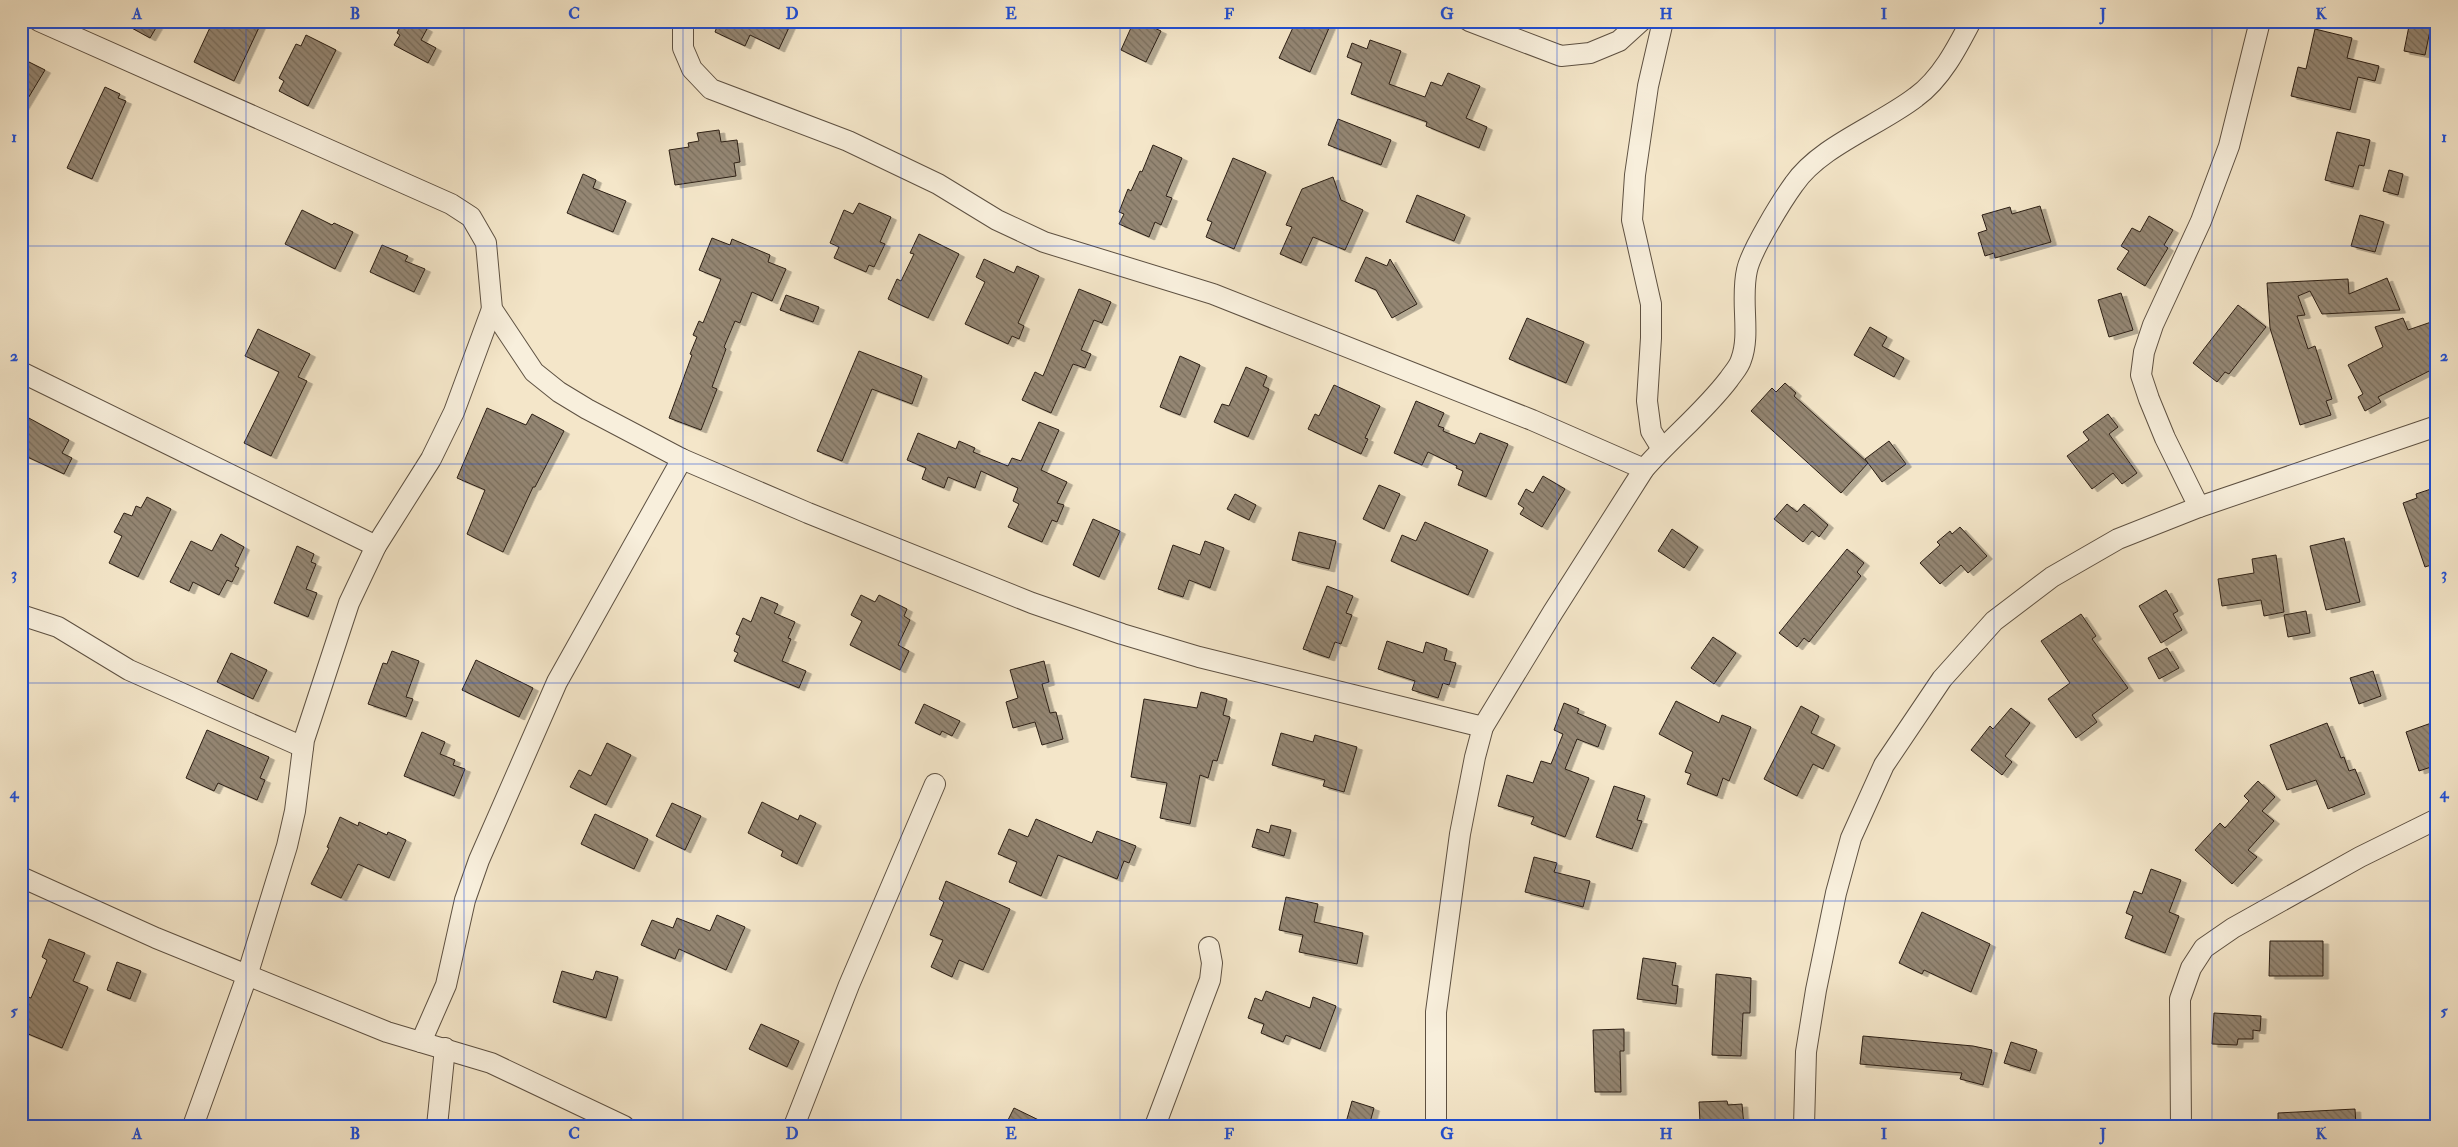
<svg xmlns="http://www.w3.org/2000/svg" width="2458" height="1147" viewBox="0 0 2458 1147" font-family="'IM FELL Double Pica',serif">
  <style>
    .building { fill: url(#building-back-hatch); stroke: #2c1f15; filter: url(#shadow) }
    .lines { fill: none; stroke-linecap: round; stroke-linejoin: round }
    .minor-casing { stroke: #5e5142; stroke-width: 22 }
    .minor { stroke: #f8efdc; stroke-width: 20 }
    .grid { fill: none; stroke: #1d4ed8; stroke-width: 1; stroke-opacity: 0.55 }
    .neatline { fill: none; stroke: #1d4ed8; stroke-width: 2 }
    .grid-label { font-size: 16px; text-anchor: middle; font-weight: bold; fill: #1d4ed8 }
  </style>
  <defs>
    <pattern id="building-back-hatch" width="6" height="6" patternUnits="userSpaceOnUse" patternTransform="scale(1.25)"><rect width="6" height="6" fill="#948673"/><path d="M-1 5l2 2M0 0l6 6M5-1l2 2" fill="none" stroke="#796d5d"/></pattern>
    <filter id="shadow"><feDropShadow dx="5.5" dy="3" stdDeviation="0" flood-color="#0004"/></filter>
  </defs>
  <rect width="100%" height="100%" fill="#f4e6c9"/>
  <filter id="stains"><feTurbulence type="fractalNoise" baseFrequency=".004" numOctaves="4"/><feColorMatrix values="0 0 0 0 .2 0 0 0 0 .09 0 0 0 0 .02 0 0 0 .5 -.17"/></filter>
  <radialGradient id="worn" r=".72"><stop offset=".6" stop-color="#630" stop-opacity="0"/><stop offset="1" stop-color="#630" stop-opacity=".3"/></radialGradient>
  <!-- building -->
  <g class="building">
    <polygon points="119,21 160,21 150,38"/>
    <polygon points="213,21 262,21 234,81 194,62"/>
    <polygon points="403,21 413,21 427,29 421,40 436,48 428,63 394,45 400,35 397,33"/>
    <polygon points="719,21 792,21 779,49 750,35 745,46 715,32"/>
    <polygon points="1134,21 1139,21 1161,31 1146,62 1121,50"/>
    <polygon points="1296,21 1332,21 1310,72 1279,58"/>
    <polygon points="2410,21 2432,21 2425,55 2404,51"/>
    <polygon points="2315,29 2352,38 2347,58 2379,66 2375,81 2358,77 2350,110 2291,96 2298,67 2306,69"/>
    <polygon points="306,35 336,50 308,106 279,91 284,81 279,78 296,44 301,46"/>
    <polygon points="1370,40 1401,51 1389,84 1425,97 1431,82 1442,86 1448,73 1480,86 1466,118 1487,127 1479,148 1426,126 1427,122 1351,94 1362,63 1347,57 1352,43 1367,49"/>
    <polygon points="21,58 45,70 21,110"/>
    <polygon points="105,87 120,94 118,98 126,101 92,179 67,168"/>
    <polygon points="1338,119 1391,140 1381,165 1328,145"/>
    <polygon points="719,130 721,142 737,140 740,162 734,163 736,176 675,185 669,150 689,147 688,143 699,141 697,133"/>
    <polygon points="2337,132 2370,140 2364,166 2359,165 2353,187 2325,180"/>
    <polygon points="1153,145 1182,158 1166,196 1172,198 1161,225 1155,222 1149,237 1119,224 1124,214 1119,212 1128,189 1131,191 1140,171 1142,172"/>
    <polygon points="1233,158 1266,172 1234,249 1206,237 1212,222 1207,220"/>
    <polygon points="2389,170 2403,174 2398,195 2383,191"/>
    <polygon points="583,174 596,180 593,188 626,201 613,232 567,213"/>
    <polygon points="1333,177 1341,200 1363,210 1345,250 1313,237 1301,263 1280,254 1292,227 1286,225 1302,189"/>
    <polygon points="1417,195 1465,215 1454,241 1406,222"/>
    <polygon points="859,203 891,217 880,242 885,244 874,267 869,265 866,272 834,258 839,247 830,243 844,210 853,214"/>
    <polygon points="2040,206 2051,242 1995,258 1994,253 1985,256 1978,233 1987,230 1982,215 2010,207 2012,214"/>
    <polygon points="302,210 332,225 334,223 353,232 335,269 285,244"/>
    <polygon points="2360,215 2384,222 2375,252 2351,246"/>
    <polygon points="2149,216 2173,230 2164,245 2168,248 2145,286 2117,269 2129,251 2121,246 2132,228 2140,232"/>
    <polygon points="919,234 959,254 928,318 888,299 897,279 901,281 914,254 910,253"/>
    <polygon points="712,238 730,245 732,239 770,255 768,262 786,269 772,301 752,292 740,323 735,321 724,347 726,349 712,387 717,389 701,430 669,418 692,355 690,354 697,337 693,335 699,321 703,323 721,279 699,270"/>
    <polygon points="382,245 408,256 405,261 425,269 414,292 370,272"/>
    <polygon points="1366,257 1387,266 1390,259 1417,304 1392,318 1376,290 1355,281"/>
    <polygon points="984,259 1014,273 1017,266 1039,276 1018,323 1024,326 1019,339 1012,336 1008,344 965,324 985,282 976,277"/>
    <polygon points="2387,278 2400,310 2322,314 2310,291 2298,296 2305,315 2297,316 2308,349 2315,346 2332,399 2326,401 2331,415 2300,425 2270,328 2267,283 2348,279 2349,294"/>
    <polygon points="1079,289 1111,302 1102,323 1094,320 1081,350 1091,354 1085,368 1073,364 1051,413 1022,400 1035,372 1043,376"/>
    <polygon points="2121,293 2133,330 2109,337 2098,300"/>
    <polygon points="786,295 819,307 813,322 780,310"/>
    <polygon points="2238,305 2266,327 2229,374 2225,372 2217,382 2193,363"/>
    <polygon points="1527,318 1584,342 1566,383 1509,359"/>
    <polygon points="2403,318 2408,330 2437,320 2437,367 2378,397 2381,402 2365,411 2358,397 2363,394 2348,365 2383,347 2375,327"/>
    <polygon points="1870,327 1887,337 1882,346 1904,358 1894,377 1854,355"/>
    <polygon points="258,329 310,354 298,377 307,381 271,456 244,443 279,372 245,356"/>
    <polygon points="859,351 922,376 912,404 872,389 842,461 817,451"/>
    <polygon points="1180,356 1200,365 1180,415 1160,407"/>
    <polygon points="1246,367 1267,376 1263,386 1269,389 1248,437 1214,422 1222,404 1229,406"/>
    <polygon points="1785,383 1796,393 1794,396 1868,463 1865,459 1889,441 1906,464 1882,482 1868,463 1841,493 1751,411 1772,388 1776,392"/>
    <polygon points="1334,385 1380,406 1365,438 1368,439 1361,454 1308,429 1315,414 1319,416"/>
    <polygon points="1416,401 1444,413 1438,426 1444,428 1443,431 1475,444 1480,433 1508,444 1486,497 1458,485 1463,471 1456,468 1457,466 1428,452 1422,465 1394,453"/>
    <polygon points="487,408 526,425 532,414 564,431 535,487 533,487 503,552 467,534 485,490 457,478"/>
    <polygon points="2108,414 2118,427 2109,434 2137,473 2122,484 2113,473 2092,489 2067,456 2089,440 2083,432"/>
    <polygon points="21,417 26,419 27,417 69,440 62,453 72,458 64,474 21,454"/>
    <polygon points="1039,422 1059,430 1041,470 1067,482 1057,503 1064,505 1057,522 1052,520 1042,542 1008,527 1019,504 1013,501 1018,488 981,471 975,488 948,477 944,488 922,479 926,468 907,460 918,433 956,449 959,441 975,448 973,452 1008,466 1012,458 1021,461"/>
    <polygon points="1543,476 1565,489 1542,527 1520,514 1524,508 1518,504 1526,489 1533,493"/>
    <polygon points="1379,485 1400,494 1384,529 1363,519"/>
    <polygon points="2437,487 2437,563 2425,567 2403,503 2417,498 2416,494"/>
    <polygon points="1235,494 1256,505 1249,520 1227,509"/>
    <polygon points="147,497 171,509 138,577 109,563 122,536 114,532 124,513 132,516 136,506 141,508"/>
    <polygon points="1787,504 1797,512 1804,504 1828,525 1819,537 1812,531 1803,542 1774,519"/>
    <polygon points="1093,519 1120,531 1099,577 1073,565"/>
    <polygon points="1425,522 1488,550 1468,595 1391,561 1402,535 1416,541"/>
    <polygon points="1960,527 1987,556 1968,573 1961,565 1940,584 1920,563 1940,545 1937,542 1950,531 1952,534"/>
    <polygon points="1672,529 1698,547 1684,568 1658,551"/>
    <polygon points="1299,532 1336,541 1329,569 1292,560"/>
    <polygon points="221,534 244,547 235,566 239,568 232,582 227,580 219,595 193,582 189,591 170,582 191,541 212,551"/>
    <polygon points="2344,538 2360,602 2326,610 2310,546"/>
    <polygon points="1205,541 1224,548 1210,588 1189,580 1183,597 1158,589 1173,545 1200,555"/>
    <polygon points="297,546 314,554 311,562 316,564 306,589 317,593 308,617 274,603"/>
    <polygon points="1847,549 1864,563 1857,572 1861,576 1809,642 1804,638 1797,647 1779,633"/>
    <polygon points="2276,555 2284,612 2264,616 2261,600 2222,606 2218,579 2254,573 2252,559"/>
    <polygon points="1327,586 1353,596 1346,613 1352,615 1341,644 1335,642 1329,658 1303,649"/>
    <polygon points="2166,590 2178,611 2173,614 2182,630 2161,643 2139,606"/>
    <polygon points="861,595 875,602 879,595 907,609 904,616 910,620 898,645 909,651 900,670 850,645 862,621 851,615"/>
    <polygon points="761,597 778,604 774,613 795,622 788,638 791,639 782,661 806,671 799,688 734,661 738,653 734,651 740,636 736,634 743,618 751,622"/>
    <polygon points="2306,611 2310,633 2288,637 2284,615"/>
    <polygon points="2081,614 2096,636 2092,639 2128,688 2092,715 2097,722 2076,738 2048,699 2070,683 2041,641"/>
    <polygon points="1713,637 1736,653 1714,684 1691,668"/>
    <polygon points="1387,641 1423,653 1426,642 1447,649 1444,660 1456,663 1449,685 1443,683 1438,698 1412,690 1415,681 1378,669"/>
    <polygon points="2167,648 2179,668 2159,679 2148,658"/>
    <polygon points="392,651 419,661 406,697 413,699 406,717 368,704 383,663 387,664"/>
    <polygon points="231,653 267,670 253,699 217,682"/>
    <polygon points="476,660 533,688 519,717 462,690"/>
    <polygon points="1044,661 1049,682 1042,684 1050,713 1056,712 1063,739 1042,745 1035,722 1013,728 1006,702 1018,698 1010,670"/>
    <polygon points="2373,671 2381,696 2359,704 2350,678"/>
    <polygon points="1201,692 1227,699 1223,715 1230,717 1217,761 1213,760 1208,778 1200,775 1190,824 1160,818 1167,783 1131,777 1144,699 1197,708"/>
    <polygon points="1676,701 1719,723 1722,715 1751,727 1729,781 1723,778 1717,796 1687,784 1691,774 1685,772 1693,752 1659,734"/>
    <polygon points="1564,703 1579,709 1577,713 1606,725 1598,747 1577,739 1565,769 1589,778 1565,837 1531,824 1534,817 1498,806 1507,775 1533,783 1541,761 1551,764 1563,734 1554,730"/>
    <polygon points="924,704 960,721 952,736 942,731 940,735 915,723"/>
    <polygon points="1801,706 1819,716 1811,733 1835,745 1823,769 1813,764 1797,796 1764,779"/>
    <polygon points="2011,708 2030,723 2005,756 2012,762 2002,775 1971,750 1990,726 1993,729"/>
    <polygon points="2437,721 2437,765 2419,771 2406,732"/>
    <polygon points="2327,723 2341,758 2344,757 2349,771 2355,769 2365,794 2328,809 2316,780 2287,790 2270,745"/>
    <polygon points="207,730 269,757 260,778 265,780 257,800 218,783 214,791 186,778"/>
    <polygon points="422,732 445,742 440,754 455,760 453,765 465,769 454,796 404,776"/>
    <polygon points="1281,733 1313,742 1315,735 1357,747 1344,792 1323,786 1325,780 1272,765"/>
    <polygon points="607,743 631,755 606,805 570,787 579,770 591,776"/>
    <polygon points="2258,781 2275,797 2262,811 2274,821 2248,850 2257,857 2232,884 2195,850 2220,823 2225,828 2249,801 2244,796"/>
    <polygon points="1614,786 1645,796 1637,820 1642,821 1632,849 1596,837"/>
    <polygon points="762,802 798,820 800,815 816,823 797,864 781,856 783,851 748,833"/>
    <polygon points="672,803 701,816 685,850 656,836"/>
    <polygon points="595,814 648,839 634,869 581,844"/>
    <polygon points="340,817 358,826 359,822 387,835 388,832 406,840 389,878 358,864 341,898 311,884 329,848 327,847"/>
    <polygon points="1036,819 1092,843 1097,831 1136,846 1129,863 1124,861 1117,879 1058,855 1041,896 1009,882 1017,862 998,854 1009,829 1028,837"/>
    <polygon points="1271,825 1291,830 1284,856 1252,847 1257,829 1269,833"/>
    <polygon points="1534,857 1557,863 1554,872 1590,881 1583,907 1525,892"/>
    <polygon points="2151,869 2181,880 2169,912 2179,916 2165,953 2125,938 2133,916 2126,913 2134,891 2142,894"/>
    <polygon points="946,881 1010,909 983,970 959,960 952,977 931,967 943,940 930,935 944,902 939,899"/>
    <polygon points="1286,897 1318,904 1314,922 1363,933 1357,964 1299,952 1303,935 1279,930"/>
    <polygon points="1922,912 1990,944 1971,992 1924,970 1922,974 1899,963"/>
    <polygon points="717,915 745,927 726,970 679,949 675,959 641,945 652,920 673,928 677,918 710,931"/>
    <polygon points="49,939 85,953 73,981 88,987 62,1048 21,1031 21,994 31,998 47,960 42,957"/>
    <polygon points="2270,941 2323,941 2323,976 2269,976"/>
    <polygon points="1643,958 1676,963 1672,985 1678,986 1676,1004 1637,999"/>
    <polygon points="117,962 141,971 130,999 107,990"/>
    <polygon points="562,971 593,980 596,971 618,977 606,1018 553,1002"/>
    <polygon points="1716,974 1751,978 1750,1013 1743,1013 1741,1056 1712,1055"/>
    <polygon points="1266,991 1310,1008 1313,997 1336,1006 1320,1049 1286,1035 1283,1042 1261,1033 1264,1024 1248,1018 1255,998 1262,1001"/>
    <polygon points="2214,1013 2261,1016 2260,1031 2253,1030 2253,1039 2238,1039 2237,1045 2212,1044"/>
    <polygon points="761,1024 799,1041 787,1067 749,1049"/>
    <polygon points="1624,1029 1624,1051 1620,1051 1621,1092 1595,1092 1593,1030"/>
    <polygon points="1863,1036 1973,1046 1992,1050 1983,1085 1960,1079 1962,1073 1860,1064"/>
    <polygon points="2011,1042 2037,1050 2030,1071 2004,1063"/>
    <polygon points="1352,1101 1374,1108 1369,1126 1345,1126"/>
    <polygon points="1727,1101 1728,1105 1742,1104 1744,1126 1719,1126 1719,1122 1700,1123 1699,1102"/>
    <polygon points="1014,1108 1051,1126 1005,1126"/>
    <polygon points="2355,1109 2356,1126 2278,1126 2278,1113"/>
  </g>
  <g class="lines">
    <defs>
      <g id="minor">
        <polyline points="39,21 451,204 471,217 486,243 492,309 534,372 559,392 587,409 682,459 808,513 1032,603 1122,634 1199,657 1483,727"/>
        <polyline points="683,21 683,48 692,69 711,89 848,141 938,184 997,220 1044,242 1213,294 1532,420 1644,469"/>
        <polyline points="1469,21 1561,56 1590,53 1619,41 1641,21"/>
        <polyline points="21,372 376,546"/>
        <polyline points="1662,449 1651,431 1647,401 1651,338 1651,304 1632,220 1635,175 1648,86 1663,21"/>
        <polyline points="2199,507 2165,438 2149,399 2141,375 2144,352 2153,325 2201,221 2229,146 2260,21"/>
        <polyline points="21,615 58,627 129,670 303,747"/>
        <polyline points="21,877 156,938 387,1032 491,1063 624,1126"/>
        <polyline points="421,1042 446,985 465,900 479,860 557,682 682,459"/>
        <polyline points="193,1126 247,976 287,846 295,811 304,740 349,603 376,546 431,459 454,412 492,309"/>
        <polyline points="437,1126 445,1048"/>
        <polyline points="794,1126 849,985 935,784"/>
        <polyline points="1155,1126 1210,980 1212,963 1209,947"/>
        <path d="M1436,1126V1012L1460,834L1475,757L1483,727L1553,612L1644,469C1671,438 1704,412 1729,379C1733,373 1739,367 1741,360C1751,334 1740,300 1747,270C1751,251 1781,202 1794,184C1820,146 1880,125 1916,97C1941,79 1957,48 1971,21"/>
        <polyline points="1804,1126 1806,1052 1816,990 1836,893 1851,838 1884,765 1942,679 1994,621 2052,577 2118,539 2199,507 2437,426"/>
        <polyline points="2181,1126 2180,999 2191,968 2204,948 2233,928 2360,857 2437,819"/>
      </g>
    </defs>
    <!-- minor casing -->
    <use href="#minor" class="minor-casing"/>
    <!-- minor -->
    <use href="#minor" class="minor"/>
  </g>
  <!-- grid -->
  <path class="grid" d="M246,21V1126M464,21V1126M683,21V1126M901,21V1126M1120,21V1126M1338,21V1126M1557,21V1126M1775,21V1126M1994,21V1126M2212,21V1126M21,246H2437M21,464H2437M21,683H2437M21,901H2437"/>
  <!-- margin -->
  <rect width="2458" height="1147" fill="none" stroke="#f4e6c9" stroke-width="55"/>
  <rect x="28" y="28" width="2402" height="1092" class="neatline"/>
  <g class="grid-label">
    <text x="137" y="19">A</text>
    <text x="355" y="19">B</text>
    <text x="574" y="19">C</text>
    <text x="792" y="19">D</text>
    <text x="1011" y="19">E</text>
    <text x="1229" y="19">F</text>
    <text x="1447" y="19">G</text>
    <text x="1666" y="19">H</text>
    <text x="1884" y="19">I</text>
    <text x="2103" y="19">J</text>
    <text x="2321" y="19">K</text>
    <text x="14" y="142">1</text>
    <text x="2444" y="142">1</text>
    <text x="14" y="361">2</text>
    <text x="2444" y="361">2</text>
    <text x="14" y="579">3</text>
    <text x="2444" y="579">3</text>
    <text x="14" y="798">4</text>
    <text x="2444" y="798">4</text>
    <text x="14" y="1016">5</text>
    <text x="2444" y="1016">5</text>
    <text x="137" y="1139">A</text>
    <text x="355" y="1139">B</text>
    <text x="574" y="1139">C</text>
    <text x="792" y="1139">D</text>
    <text x="1011" y="1139">E</text>
    <text x="1229" y="1139">F</text>
    <text x="1447" y="1139">G</text>
    <text x="1666" y="1139">H</text>
    <text x="1884" y="1139">I</text>
    <text x="2103" y="1139">J</text>
    <text x="2321" y="1139">K</text>
  </g>
  <rect width="100%" height="100%" filter="url(#stains)"/>
  <rect width="100%" height="100%" fill="url(#worn)"/>
</svg>
